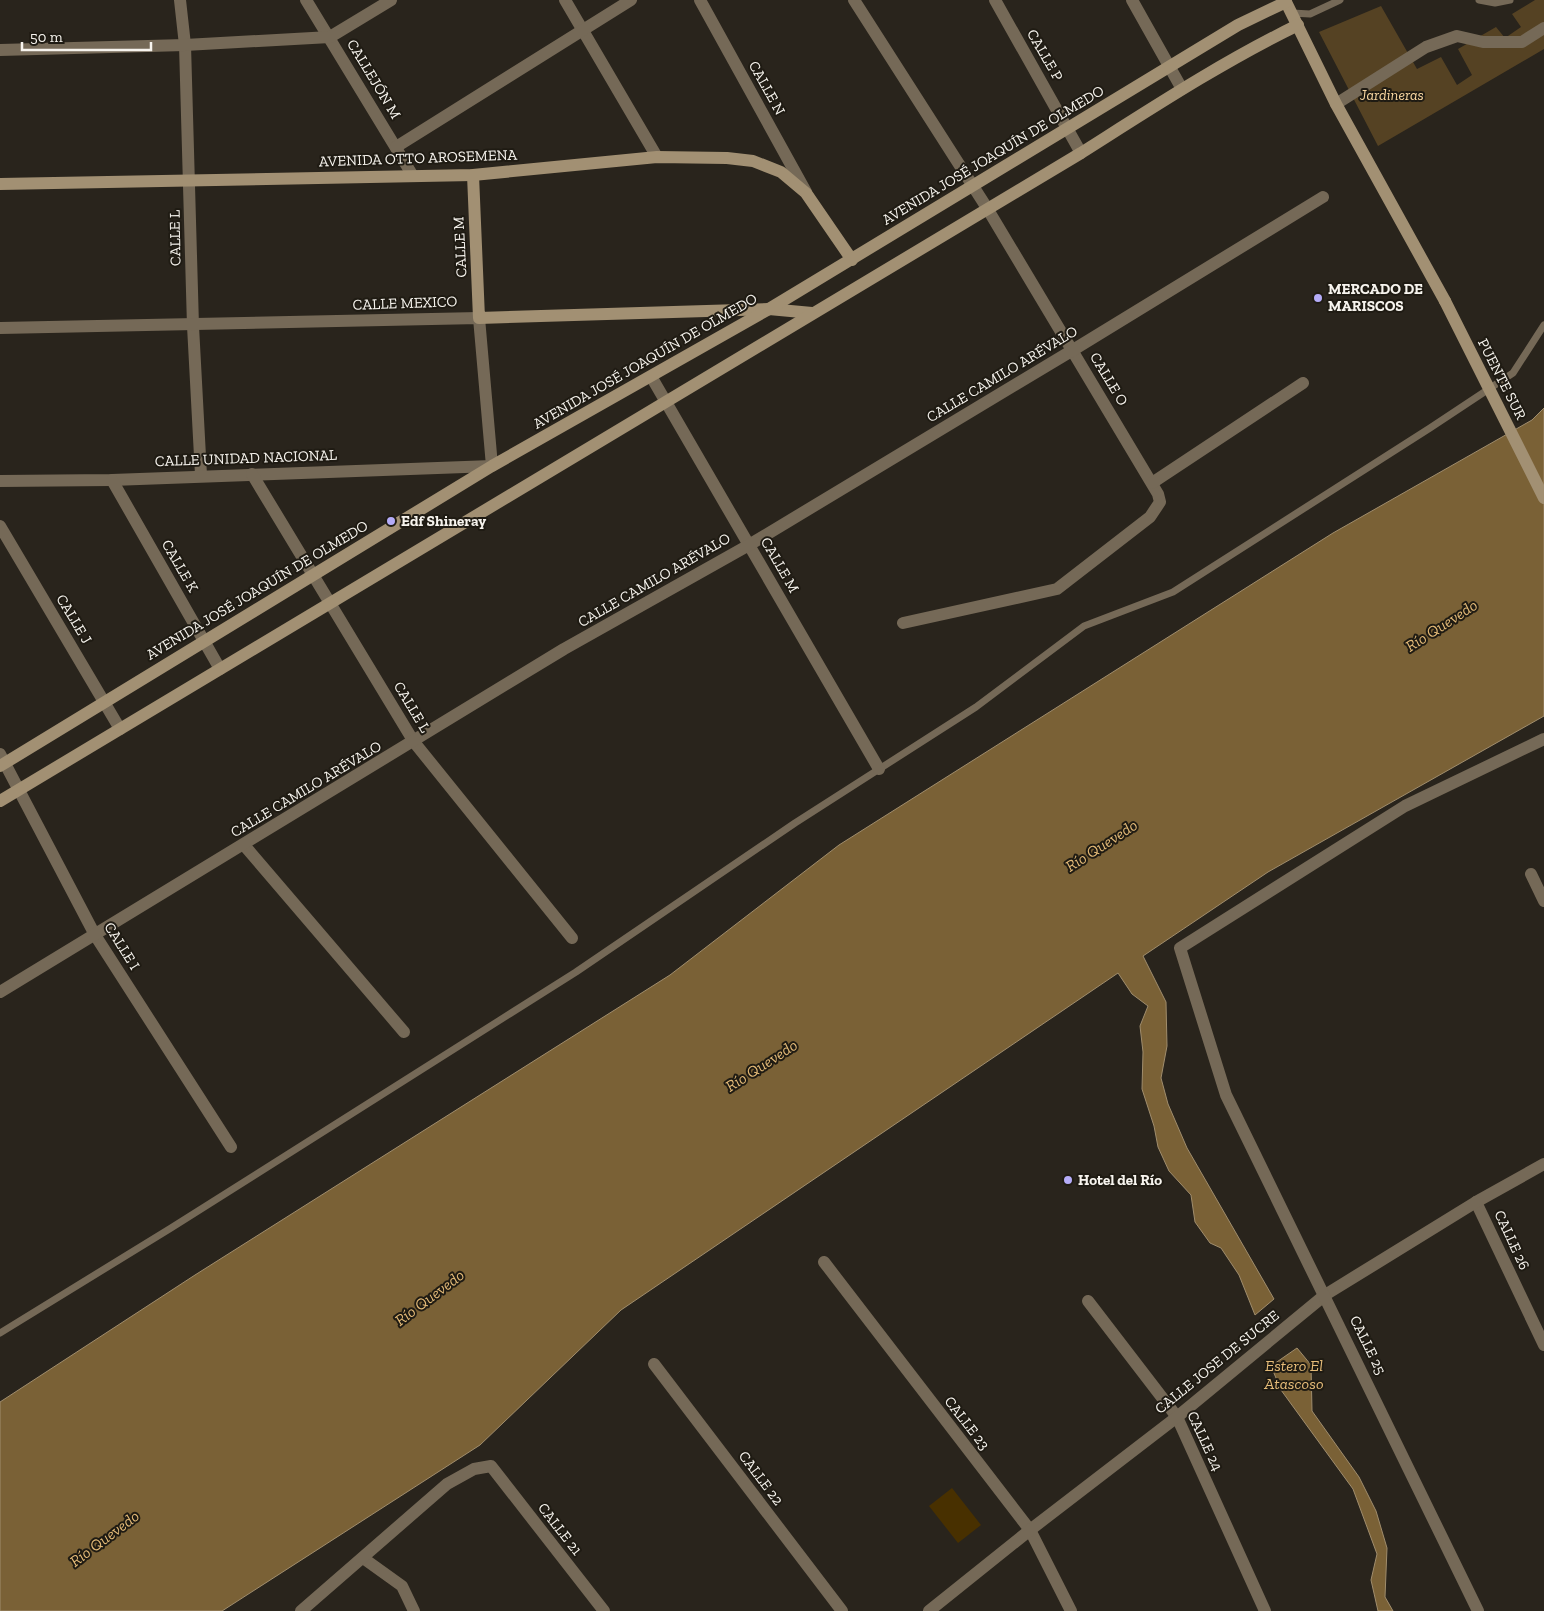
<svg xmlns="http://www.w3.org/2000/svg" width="1544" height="1611" viewBox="0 0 1544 1611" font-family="'Zilla Slab',serif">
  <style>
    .green { fill: #554223 }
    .water { fill: #7a6136; stroke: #a08d6d }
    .building { fill: #483000 }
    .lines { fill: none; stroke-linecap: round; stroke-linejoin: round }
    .lane { stroke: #756957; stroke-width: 7 }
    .street { stroke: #756957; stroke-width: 12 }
    .secondary { stroke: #a29073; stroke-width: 12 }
    .secondary-bridge { stroke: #a29073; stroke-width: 12 }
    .poi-dot { fill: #b5acf8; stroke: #1f1b13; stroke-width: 2 }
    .labels { text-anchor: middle; stroke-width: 4; stroke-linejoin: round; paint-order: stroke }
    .street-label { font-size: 15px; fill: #f7f4ee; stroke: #1f1b13 }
    .park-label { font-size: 15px; font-style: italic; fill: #fad8a2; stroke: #1f1b13 }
    .poi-label { font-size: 15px; font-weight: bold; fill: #f7f4ee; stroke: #1f1b13; text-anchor: start }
    .water-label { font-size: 16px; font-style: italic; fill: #e6bc79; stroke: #1f1b13 }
  </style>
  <rect width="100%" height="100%" fill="#29241c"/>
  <!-- green -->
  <polygon class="green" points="1535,0 1544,0 1544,49 1378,146 1319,32 1381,6 1417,69 1441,57 1457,85 1472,75 1458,49 1496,27 1505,38 1521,27 1512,14"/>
  <!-- water -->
  <g class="water">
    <polygon points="1544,408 1544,716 1268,872 1143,956 1166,1002 1167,1046 1161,1078 1168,1104 1187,1148 1274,1299 1255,1315 1239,1275 1221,1248 1210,1243 1195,1222 1191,1195 1169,1171 1158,1147 1154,1126 1142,1089 1143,1052 1140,1026 1148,1006 1132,994 1118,973 621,1310 480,1445 222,1611 0,1611 0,1402 195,1275 670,975 839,845 1333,533 1532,420"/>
    <polygon points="1297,1348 1311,1365 1312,1411 1359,1477 1376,1511 1387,1548 1385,1597 1393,1611 1378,1611 1371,1580 1377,1554 1353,1489 1281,1390 1271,1366"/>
  </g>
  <!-- building -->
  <polygon class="building" points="952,1488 981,1525 958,1543 929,1506"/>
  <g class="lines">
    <!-- lane -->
    <g class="lane">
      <polyline points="1479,0 1495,3 1510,0"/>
      <polyline points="1292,13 1310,14 1340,0"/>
      <polyline points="0,1333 171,1228 576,972 795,823 976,707 1084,626 1173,592 1430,428 1513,373 1544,325"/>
    </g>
    <!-- street -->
    <g class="street">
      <polyline points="180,0 185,45 193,326 201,475"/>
      <polyline points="306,0 413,176"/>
      <polyline points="565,0 657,157"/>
      <polyline points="700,0 806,192"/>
      <polyline points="854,0 987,208 1158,494 1160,502 1150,517 1057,589 903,623"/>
      <polyline points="995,0 1081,153"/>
      <polyline points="1132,0 1182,89"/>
      <polyline points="0,50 185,45 330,37 391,0"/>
      <polyline points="1336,104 1426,47 1457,36 1483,42 1522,42 1544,28"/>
      <polyline points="396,147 631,0"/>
      <polyline points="0,328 479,318 492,466 112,480 0,481"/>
      <polyline points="652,378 879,769"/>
      <polyline points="252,474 414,742 572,938"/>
      <polyline points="112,480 220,669"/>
      <polyline points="1152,483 1303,383"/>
      <polyline points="0,526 120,729"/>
      <polyline points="0,754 95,935 231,1147"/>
      <polyline points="244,845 404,1032"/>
      <polyline points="1531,874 1544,901"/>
      <polyline points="0,992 564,649 749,545 1073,350 1323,197"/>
      <polyline points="1476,1202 1544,1345"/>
      <polyline points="824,1262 1030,1530 1071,1611"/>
      <polyline points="1088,1301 1177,1417 1265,1611"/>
      <polyline points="654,1364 842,1611"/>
      <polyline points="363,1558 402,1586 414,1611"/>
      <polyline points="301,1611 447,1484 474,1469 491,1466 604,1611"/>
      <polyline points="929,1611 1030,1530 1177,1417 1325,1295 1476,1202 1544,1164"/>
      <polyline points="1478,1611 1226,1095 1180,948 1405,806 1544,739"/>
    </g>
    <!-- secondary -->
    <g class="secondary">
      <polyline points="1285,0 1336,104 1445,301"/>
      <polyline points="473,175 479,318 769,309 812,313"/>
      <polyline points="0,184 473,175 657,157 727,158 753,161 781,172 806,193 852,260"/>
      <polyline points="0,766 492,466 769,309 1238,25 1286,2"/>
      <path d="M0,801L1081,153C1152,108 1222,62 1298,25"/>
    </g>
    <!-- secondary-bridge -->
    <polyline class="secondary-bridge" points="1445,301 1544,498"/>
  </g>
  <!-- markers -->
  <g class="poi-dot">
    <circle cx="1318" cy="298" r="5"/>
    <circle cx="391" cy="521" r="5"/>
    <circle cx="1068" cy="1180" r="5"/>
  </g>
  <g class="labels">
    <!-- street labels -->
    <g class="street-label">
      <text transform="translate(1045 55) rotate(60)" y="5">CALLE P</text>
      <text transform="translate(374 79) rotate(59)" y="5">CALLEJÓN M</text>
      <text transform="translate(767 88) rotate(61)" y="5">CALLE N</text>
      <text transform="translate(993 155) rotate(-31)" y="5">AVENIDA JOSÉ JOAQUÍN DE OLMEDO</text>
      <text transform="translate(418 158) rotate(-2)" y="5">AVENIDA OTTO AROSEMENA</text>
      <text transform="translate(175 238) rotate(-91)" y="5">CALLE L</text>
      <text transform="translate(460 247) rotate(-93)" y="5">CALLE M</text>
      <text transform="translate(405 303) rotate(-2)" y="5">CALLE MEXICO</text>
      <text transform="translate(645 361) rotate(-30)" y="5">AVENIDA JOSÉ JOAQUÍN DE OLMEDO</text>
      <text transform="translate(1002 374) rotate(-31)" y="5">CALLE CAMILO ARÉVALO</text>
      <text transform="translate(1109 379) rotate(59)" y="5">CALLE O</text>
      <text transform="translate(1502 379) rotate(63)" y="5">PUENTE SUR</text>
      <text transform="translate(246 458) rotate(-2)" y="5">CALLE UNIDAD NACIONAL</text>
      <text transform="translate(780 565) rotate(60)" y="5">CALLE M</text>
      <text transform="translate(180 566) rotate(60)" y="5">CALLE K</text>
      <text transform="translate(654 580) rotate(-30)" y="5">CALLE CAMILO ARÉVALO</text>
      <text transform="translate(257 590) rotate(-31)" y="5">AVENIDA JOSÉ JOAQUÍN DE OLMEDO</text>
      <text transform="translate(74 619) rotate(59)" y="5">CALLE J</text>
      <text transform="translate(412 707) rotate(59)" y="5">CALLE L</text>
      <text transform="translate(306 789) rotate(-31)" y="5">CALLE CAMILO ARÉVALO</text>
      <text transform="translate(122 946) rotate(58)" y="5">CALLE I</text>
      <text transform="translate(1512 1240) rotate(65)" y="5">CALLE 26</text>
      <text transform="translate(1368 1345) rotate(64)" y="5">CALLE 25</text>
      <text transform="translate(1217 1362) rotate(-39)" y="5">CALLE JOSE DE SUCRE</text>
      <text transform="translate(967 1423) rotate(52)" y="5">CALLE 23</text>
      <text transform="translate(1205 1441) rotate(65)" y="5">CALLE 24</text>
      <text transform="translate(761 1478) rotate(53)" y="5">CALLE 22</text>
      <text transform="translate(560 1529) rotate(52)" y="5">CALLE 21</text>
    </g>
    <!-- park labels -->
    <g class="park-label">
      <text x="1392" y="100">Jardineras</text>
    </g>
    <!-- poi labels -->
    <g class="poi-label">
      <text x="1328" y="294">MERCADO DE<tspan x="1328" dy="17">MARISCOS</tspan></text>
      <text x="401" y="526">Edf Shineray</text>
      <text x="1078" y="1185">Hotel del Río</text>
    </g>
    <!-- water labels -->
    <g class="water-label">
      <text transform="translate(1441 625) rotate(-33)" y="6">Río Quevedo</text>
      <text transform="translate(1101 845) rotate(-33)" y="6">Río Quevedo</text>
      <text transform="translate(761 1065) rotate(-33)" y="6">Río Quevedo</text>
      <text transform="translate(429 1297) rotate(-37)" y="6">Río Quevedo</text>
      <text x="1294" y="1371">Estero El<tspan x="1294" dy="18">Atascoso</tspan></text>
      <text transform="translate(104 1538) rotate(-37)" y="6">Río Quevedo</text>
    </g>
  </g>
  <!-- scale -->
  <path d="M22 42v8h129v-8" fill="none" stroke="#f7f4ee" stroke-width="2.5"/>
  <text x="30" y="42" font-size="15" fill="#f7f4ee" stroke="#1f1b13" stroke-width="4" paint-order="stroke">50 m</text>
</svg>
